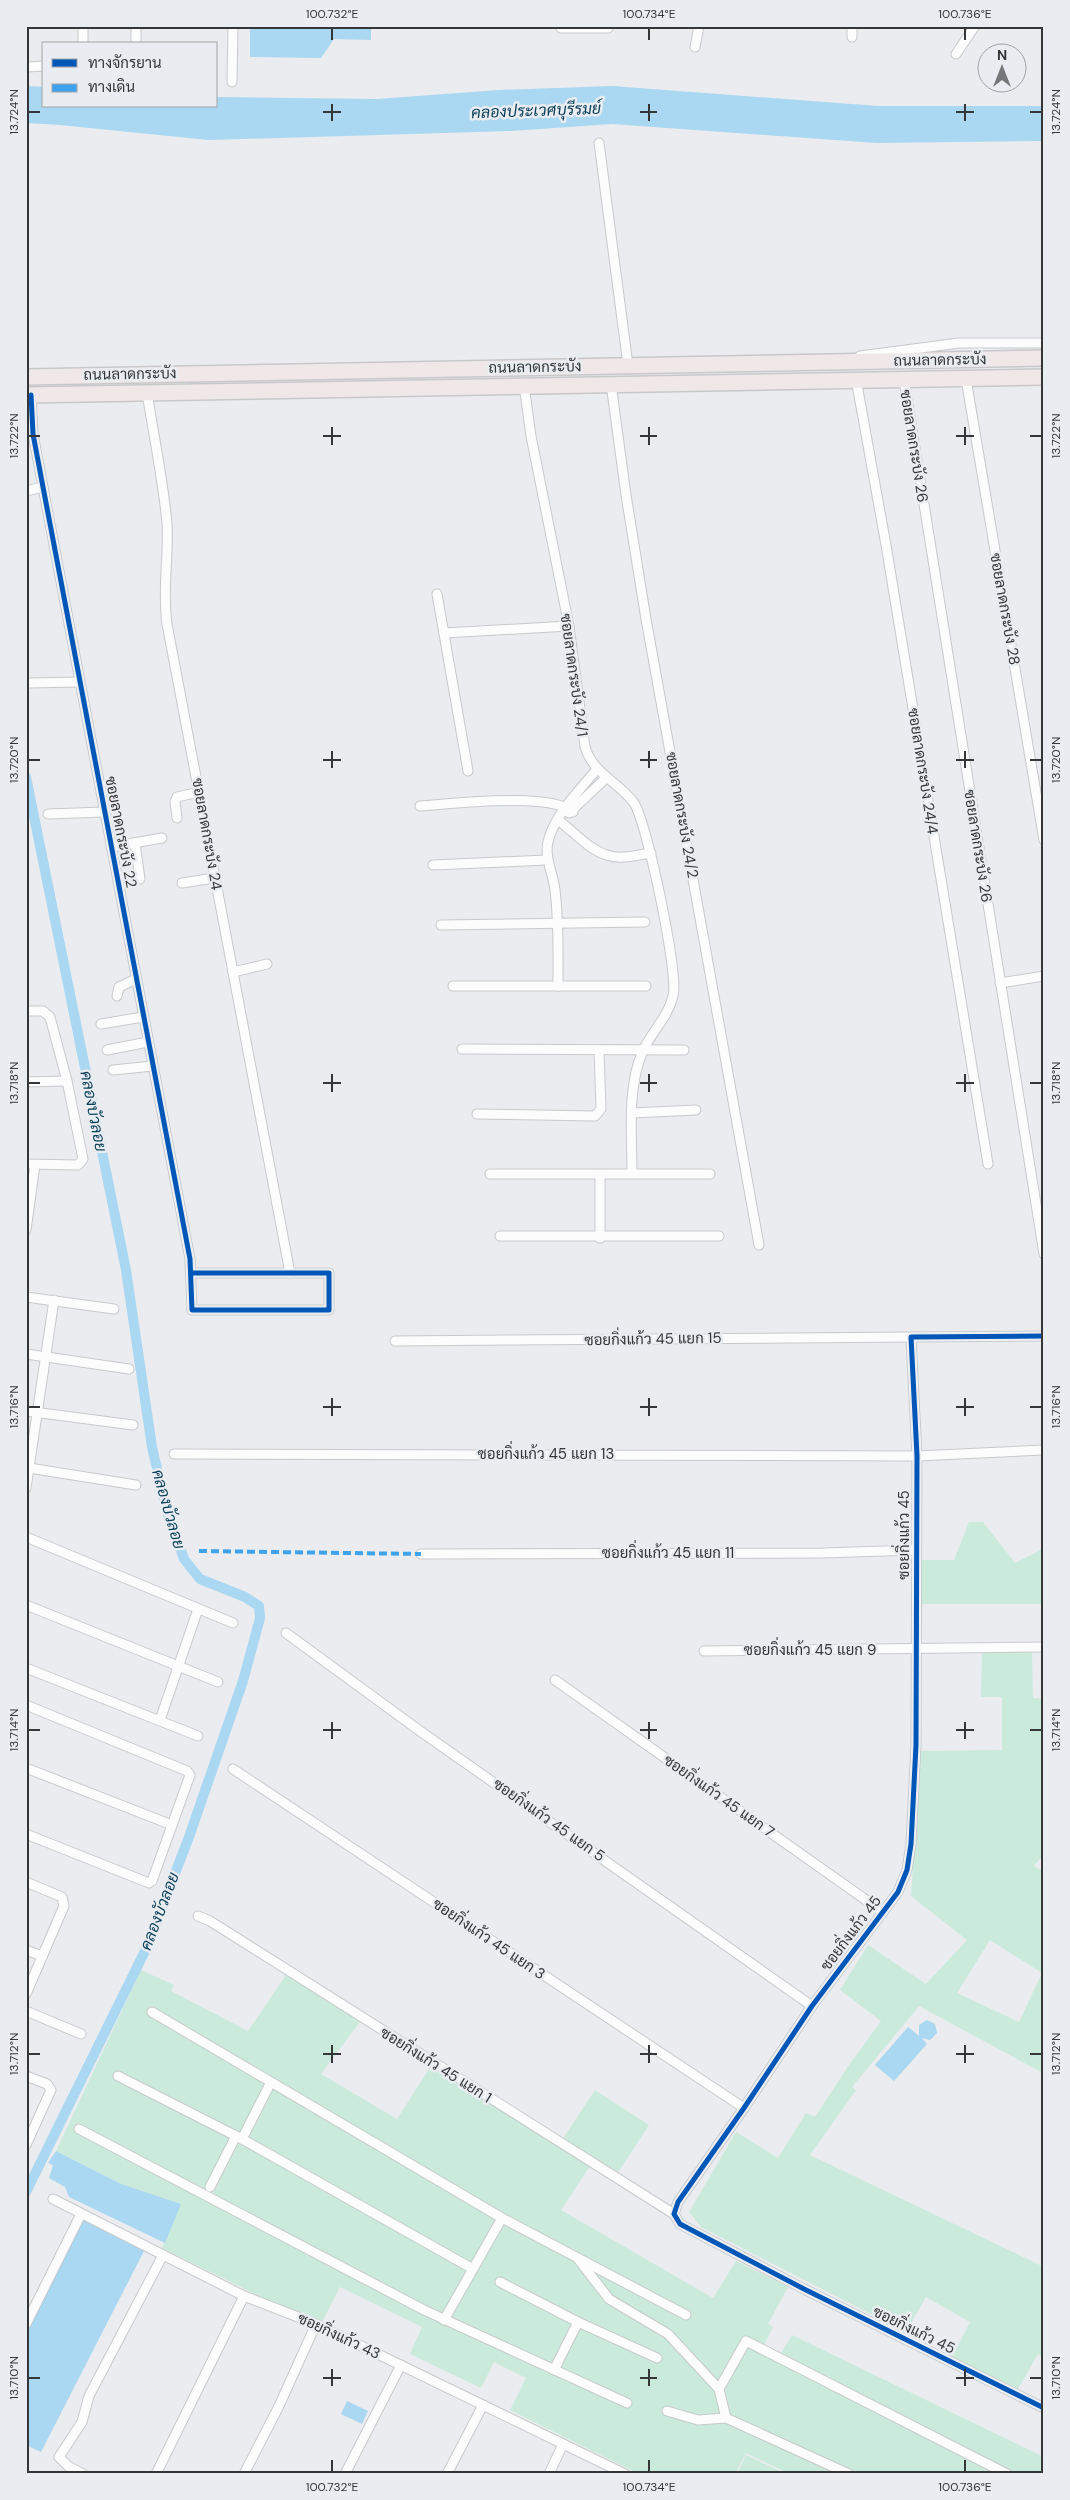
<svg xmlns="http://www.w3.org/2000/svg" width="1070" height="2500" viewBox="0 0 1070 2500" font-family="'DM Sans',Sarabun,sans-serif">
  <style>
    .green { fill: #caebdc; fill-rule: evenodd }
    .water { fill: #aad7f1 }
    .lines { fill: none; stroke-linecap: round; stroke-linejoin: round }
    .canal { stroke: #aad7f1; stroke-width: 10 }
    .street-casing { stroke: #c7c9cb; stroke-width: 11 }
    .primary-casing { stroke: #c8c8ca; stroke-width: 18 }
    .street { stroke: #fcfcfd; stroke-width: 9 }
    .primary { stroke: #f0e7e8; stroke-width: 15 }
    .quiet { stroke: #3ea3ec; stroke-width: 4; stroke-dasharray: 8 4; stroke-linecap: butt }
    .cycleway-casing { stroke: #e9ecf0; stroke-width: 8 }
    .cycleway { stroke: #0057b8; stroke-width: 5 }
    .ticks { fill: none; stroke: #353637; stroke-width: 2 }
    .labels { text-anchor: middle; stroke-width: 5; stroke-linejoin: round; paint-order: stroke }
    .street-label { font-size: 15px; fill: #353637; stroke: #e9ecf0 }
    .water-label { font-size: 16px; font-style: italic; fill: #093f58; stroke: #e9ecf0 }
    .neatline { fill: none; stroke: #353637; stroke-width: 2 }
    .ticks-label { font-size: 12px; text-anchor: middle; fill: #353637 }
  </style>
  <rect width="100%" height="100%" fill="#eaecef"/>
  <!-- green -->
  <g class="green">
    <polygon points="969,1522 983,1522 1015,1563 1039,1551 1044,1546 1044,1604 919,1604 919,1560 954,1560"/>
    <path d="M982,1649L1032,1651L1033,1698L1044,1699V1854L1034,1866L1044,1872V2067L1041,2072L919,2006L852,2087L856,2090L810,2155L1044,2267V2357L1038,2354L1018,2389L952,2357L970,2322L926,2297L906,2332L701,2227L689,2212L736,2132L778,2158L806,2113L815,2117L847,2068L881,2021L840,1990L868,1945L926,1984L967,1940L911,1896L920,1751L1002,1750V1697H981ZM990,1940L1042,1973L1019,2022L957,1993Z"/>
    <polygon points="141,1970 174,1985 171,1991 248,2031 288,1972 362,2019 321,2074 397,2119 433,2063 560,2143 595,2090 649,2125 615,2177 592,2163 561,2210 713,2298 736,2261 788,2287 768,2324 773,2327 764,2345 781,2353 792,2335 1044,2457 1044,2474 790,2474 746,2453 735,2474 639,2474 510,2410 526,2378 494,2362 481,2388 410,2354 422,2327 340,2287 320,2326 162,2248 180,2204 121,2184 56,2151"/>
    <polygon points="746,2455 786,2474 737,2474"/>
  </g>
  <!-- water -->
  <g class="water">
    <polygon points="250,26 371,26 371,40 334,39 321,58 250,57"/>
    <polygon points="26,86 44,87 44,106 216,106 216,97 377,99 499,90 612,86 878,106 1044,106 1044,141 877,143 612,124 511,131 209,140 60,125 26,123"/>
    <polygon points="927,2020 935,2024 937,2033 930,2040 922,2038 927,2044 894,2081 875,2065 908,2027 919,2036 919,2025"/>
    <polygon points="56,2151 121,2184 181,2204 165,2243 69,2197 65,2187 49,2178 53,2165 48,2163"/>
    <polygon points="81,2219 144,2251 41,2452 26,2445 26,2329"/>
    <polygon points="347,2401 368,2411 362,2424 341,2414"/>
  </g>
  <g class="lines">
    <!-- canal -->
    <polyline class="canal" points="26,777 126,1270 152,1447 167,1512 184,1559 200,1579 245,1597 259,1606 260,1618 243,1681 189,1837 146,1949 26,2192"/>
    <defs>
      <g id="street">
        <polyline points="561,28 608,28"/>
        <polyline points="852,37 852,26"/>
        <polyline points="83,44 83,26"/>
        <polyline points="136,44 136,26"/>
        <polyline points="695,47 699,26"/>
        <polyline points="956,54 975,26"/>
        <polyline points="27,67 44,66"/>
        <polyline points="232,82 233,26"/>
        <polyline points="599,143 628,365"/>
        <polyline points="860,356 959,343 1044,343"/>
        <polyline points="856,379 886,545 988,1164"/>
        <polyline points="904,379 1044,1254"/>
        <polyline points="966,379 1044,840"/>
        <polyline points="611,384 626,495 646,619 759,1245"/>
        <path d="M524,385L531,436L569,626L585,747C593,774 619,782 634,803C647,822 679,975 673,996C668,1018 650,1033 642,1053C627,1089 632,1134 632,1173"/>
        <path d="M147,393C154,437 163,480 167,523C169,557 162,590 167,624L290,1273"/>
        <polyline points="31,395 33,434 43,487 190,1259 192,1310 329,1310 329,1273 192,1273"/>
        <polyline points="26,491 43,487"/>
        <polyline points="437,594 468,771"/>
        <polyline points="444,633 569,626"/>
        <polyline points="29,683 79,682"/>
        <path d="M420,806C453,804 550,792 573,812"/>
        <polyline points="569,813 606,778"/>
        <polyline points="48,814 104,812"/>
        <polyline points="177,818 175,802 177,797 199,792"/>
        <path d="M558,820C573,831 589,850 607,855C620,860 637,855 651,853"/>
        <polyline points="135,843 140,879"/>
        <polyline points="111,847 162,838"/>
        <polyline points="433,865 547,860"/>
        <polyline points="182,883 214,878"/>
        <polyline points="441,925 645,922"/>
        <polyline points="233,972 267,964"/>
        <polyline points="1000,983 1044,976"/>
        <polyline points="453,986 646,986"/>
        <path d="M558,986C558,954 559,922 555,890C553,872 543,856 549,838C557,812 580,790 597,769"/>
        <polyline points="117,996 119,987 136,979"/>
        <polyline points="26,1011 43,1011 50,1017 67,1081 83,1159 78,1165 26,1164"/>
        <polyline points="101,1024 143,1017"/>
        <polyline points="462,1049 684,1050"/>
        <polyline points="107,1050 148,1042"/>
        <polyline points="113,1070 153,1066"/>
        <polyline points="26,1082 67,1081"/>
        <polyline points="632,1113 696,1110"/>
        <polyline points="477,1114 595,1116 601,1109 599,1050"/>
        <polyline points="490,1174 710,1174"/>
        <polyline points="600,1174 600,1238"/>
        <polyline points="26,1230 35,1165"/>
        <polyline points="500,1236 719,1236"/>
        <polyline points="26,1297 114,1309"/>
        <polyline points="1044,1336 911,1337 917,1456 916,1745 911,1844 907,1870 898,1892 812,2006 744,2108 678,2202 674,2214 680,2224 804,2289 1044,2408"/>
        <polyline points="395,1341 911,1337"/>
        <polyline points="26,1354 129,1369"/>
        <polyline points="26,1411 133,1425"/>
        <polyline points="174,1454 917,1456 1044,1450"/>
        <polyline points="29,1468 136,1485"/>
        <polyline points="26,1488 54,1300"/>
        <polyline points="26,1537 233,1623"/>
        <polyline points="421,1554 823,1553 915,1550"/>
        <polyline points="26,1605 218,1682"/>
        <polyline points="286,1633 420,1731 812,2006"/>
        <polyline points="704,1651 1044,1647"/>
        <polyline points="26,1668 198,1736"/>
        <polyline points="555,1680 883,1912"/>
        <polyline points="26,1705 187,1771 190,1775 152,1881 149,1883 26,1834"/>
        <polyline points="160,1720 198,1609"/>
        <polyline points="26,1768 172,1825"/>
        <polyline points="233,1769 744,2108"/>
        <polyline points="26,1882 62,1897 64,1906 26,1994"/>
        <polyline points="198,1916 210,1921 674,2214"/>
        <polyline points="26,1950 42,1956"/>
        <polyline points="26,2011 81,2034"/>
        <polyline points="152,2012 502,2218 686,2315"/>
        <polyline points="26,2076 47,2084 51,2090 26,2145"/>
        <polyline points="118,2076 242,2139 473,2269"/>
        <polyline points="79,2129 424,2310 627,2403"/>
        <polyline points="242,2139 271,2082"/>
        <polyline points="210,2187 236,2136"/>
        <polyline points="53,2199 244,2296 316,2324 625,2474"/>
        <polyline points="579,2260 609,2299 668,2334 719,2389"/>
        <polyline points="500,2282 578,2322 657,2358"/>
        <polyline points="444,2320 502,2218"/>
        <polyline points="26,2324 81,2214"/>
        <polyline points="554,2370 578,2322"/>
        <polyline points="667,2411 698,2420 726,2418 849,2474"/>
        <polyline points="726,2418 719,2389 746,2341 1007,2474"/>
        <polyline points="83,2474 68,2466 59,2457 82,2422 89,2396 163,2255"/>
        <polyline points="156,2474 244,2296"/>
        <polyline points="244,2474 279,2406 316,2324"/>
        <polyline points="345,2474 401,2365"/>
        <polyline points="447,2474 483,2405"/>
        <polyline points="549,2474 563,2444"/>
      </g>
      <g id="primary">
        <polyline points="26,377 1044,358"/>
        <polyline points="26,395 1044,377"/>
      </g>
    </defs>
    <!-- street casing -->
    <use href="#street" class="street-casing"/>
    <!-- primary casing -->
    <use href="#primary" class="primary-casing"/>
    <!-- street -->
    <use href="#street" class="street"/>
    <!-- primary -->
    <use href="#primary" class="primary"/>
    <!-- quiet -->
    <polyline class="quiet" points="199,1551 421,1554"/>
    <defs>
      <g id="cycleway">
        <polyline points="31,395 33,434 43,487 190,1259 192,1310 329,1310 329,1273 192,1273"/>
        <polyline points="1044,1336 911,1337 917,1456 916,1745 911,1844 907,1870 898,1892 812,2006 744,2108 678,2202 674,2214 680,2224 804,2289 1044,2408"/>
      </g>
    </defs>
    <!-- cycleway casing -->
    <use href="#cycleway" class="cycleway-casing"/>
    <!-- cycleway -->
    <use href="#cycleway" class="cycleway"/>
  </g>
  <!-- ticks -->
  <path class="ticks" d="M332,28V40M649,28V40M965,28V40M332,104V121M649,104V121M965,104V121M28,112H40M323,112H341M640,112H657M956,112H974M1030,112H1042M332,427V445M649,427V445M965,427V445M28,436H40M323,436H341M640,436H657M956,436H974M1030,436H1042M332,751V768M649,751V768M965,751V768M28,760H40M323,760H341M640,760H657M956,760H974M1030,760H1042M332,1074V1092M649,1074V1092M965,1074V1092M28,1083H40M323,1083H341M640,1083H657M956,1083H974M1030,1083H1042M332,1398V1416M649,1398V1416M965,1398V1416M28,1407H40M323,1407H341M640,1407H657M956,1407H974M1030,1407H1042M332,1722V1739M649,1722V1739M965,1722V1739M28,1730H40M323,1730H341M640,1730H657M956,1730H974M1030,1730H1042M332,2045V2063M649,2045V2063M965,2045V2063M28,2054H40M323,2054H341M640,2054H657M956,2054H974M1030,2054H1042M332,2369V2386M649,2369V2386M965,2369V2386M28,2378H40M323,2378H341M640,2378H657M956,2378H974M1030,2378H1042M332,2460V2472M649,2460V2472M965,2460V2472"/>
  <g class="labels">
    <!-- street labels -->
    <g class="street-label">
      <text transform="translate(940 360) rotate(-1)" y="5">ถนนลาดกระบัง</text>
      <text transform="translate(535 367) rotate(-1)" y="5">ถนนลาดกระบัง</text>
      <text transform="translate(130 374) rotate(-1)" y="5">ถนนลาดกระบัง</text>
      <text transform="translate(914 446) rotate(81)" y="5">ซอยลาดกระบัง 26</text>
      <text transform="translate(1005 609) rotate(80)" y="5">ซอยลาดกระบัง 28</text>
      <text transform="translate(574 675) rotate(82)" y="5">ซอยลาดกระบัง 24/1</text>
      <text transform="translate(923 771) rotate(81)" y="5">ซอยลาดกระบัง 24/4</text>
      <text transform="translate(682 815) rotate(80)" y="5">ซอยลาดกระบัง 24/2</text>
      <text transform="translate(121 832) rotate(79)" y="5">ซอยลาดกระบัง 22</text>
      <text transform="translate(207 834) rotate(80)" y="5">ซอยลาดกระบัง 24</text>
      <text transform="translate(978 846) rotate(81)" y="5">ซอยลาดกระบัง 26</text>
      <text transform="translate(653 1339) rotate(-1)" y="5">ซอยกิ่งแก้ว 45 แยก 15</text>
      <text x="546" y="1459">ซอยกิ่งแก้ว 45 แยก 13</text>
      <text transform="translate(904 1535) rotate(-90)" y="5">ซอยกิ่งแก้ว 45</text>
      <text x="668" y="1558">ซอยกิ่งแก้ว 45 แยก 11</text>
      <text x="810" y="1655">ซอยกิ่งแก้ว 45 แยก 9</text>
      <text transform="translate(719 1796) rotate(35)" y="5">ซอยกิ่งแก้ว 45 แยก 7</text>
      <text transform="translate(549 1820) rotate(35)" y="5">ซอยกิ่งแก้ว 45 แยก 5</text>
      <text transform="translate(851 1933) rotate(-53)" y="5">ซอยกิ่งแก้ว 45</text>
      <text transform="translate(489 1939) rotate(34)" y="5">ซอยกิ่งแก้ว 45 แยก 3</text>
      <text transform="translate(436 2065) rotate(32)" y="5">ซอยกิ่งแก้ว 45 แยก 1</text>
      <text transform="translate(914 2330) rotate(26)" y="5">ซอยกิ่งแก้ว 45</text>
      <text transform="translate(339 2336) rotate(25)" y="5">ซอยกิ่งแก้ว 43</text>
    </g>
    <!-- water labels -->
    <g class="water-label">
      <text transform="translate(536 110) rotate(-2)" y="6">คลองประเวศบุรีรมย์</text>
      <text transform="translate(94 1111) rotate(79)" y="6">คลองบัวลอย</text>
      <text transform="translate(169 1509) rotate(74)" y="6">คลองบัวลอย</text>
      <text transform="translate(159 1911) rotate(-69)" y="6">คลองบัวลอย</text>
    </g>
  </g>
  <!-- border -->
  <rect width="1070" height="2500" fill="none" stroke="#e9ecf0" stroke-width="55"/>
  <!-- legend -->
  <rect x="42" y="42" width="175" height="65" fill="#e9ecf0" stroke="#a1a3a6"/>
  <rect x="52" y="59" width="25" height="8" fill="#0057b8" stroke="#a1a3a6"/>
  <text x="88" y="68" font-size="15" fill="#353637">ทางจักรยาน</text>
  <rect x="52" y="84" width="25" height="8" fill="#3ea3ec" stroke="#a1a3a6"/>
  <text x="88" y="92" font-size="15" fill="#353637">ทางเดิน</text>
  <!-- north arrow -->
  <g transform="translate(1002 68)"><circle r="24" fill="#e9ecf0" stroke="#a1a3a6"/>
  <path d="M0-4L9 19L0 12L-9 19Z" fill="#747677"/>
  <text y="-8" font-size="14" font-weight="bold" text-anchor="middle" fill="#353637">N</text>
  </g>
  <rect x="28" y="28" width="1014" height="2444" class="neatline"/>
  <g class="ticks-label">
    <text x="332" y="18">100.732°E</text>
    <text x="649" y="18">100.734°E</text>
    <text x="965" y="18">100.736°E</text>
    <text transform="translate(14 112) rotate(-90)" y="4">13.724°N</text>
    <text transform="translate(1056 112) rotate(-90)" y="4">13.724°N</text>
    <text transform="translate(14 436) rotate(-90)" y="4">13.722°N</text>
    <text transform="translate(1056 436) rotate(-90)" y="4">13.722°N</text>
    <text transform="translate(14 760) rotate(-90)" y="4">13.720°N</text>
    <text transform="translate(1056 760) rotate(-90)" y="4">13.720°N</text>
    <text transform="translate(14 1083) rotate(-90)" y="4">13.718°N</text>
    <text transform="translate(1056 1083) rotate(-90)" y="4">13.718°N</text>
    <text transform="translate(14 1407) rotate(-90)" y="4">13.716°N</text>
    <text transform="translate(1056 1407) rotate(-90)" y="4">13.716°N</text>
    <text transform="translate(14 1730) rotate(-90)" y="4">13.714°N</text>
    <text transform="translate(1056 1730) rotate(-90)" y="4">13.714°N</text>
    <text transform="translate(14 2054) rotate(-90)" y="4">13.712°N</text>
    <text transform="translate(1056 2054) rotate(-90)" y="4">13.712°N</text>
    <text transform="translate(14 2378) rotate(-90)" y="4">13.710°N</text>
    <text transform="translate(1056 2378) rotate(-90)" y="4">13.710°N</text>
    <text x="332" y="2491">100.732°E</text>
    <text x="649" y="2491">100.734°E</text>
    <text x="965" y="2491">100.736°E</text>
  </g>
</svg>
